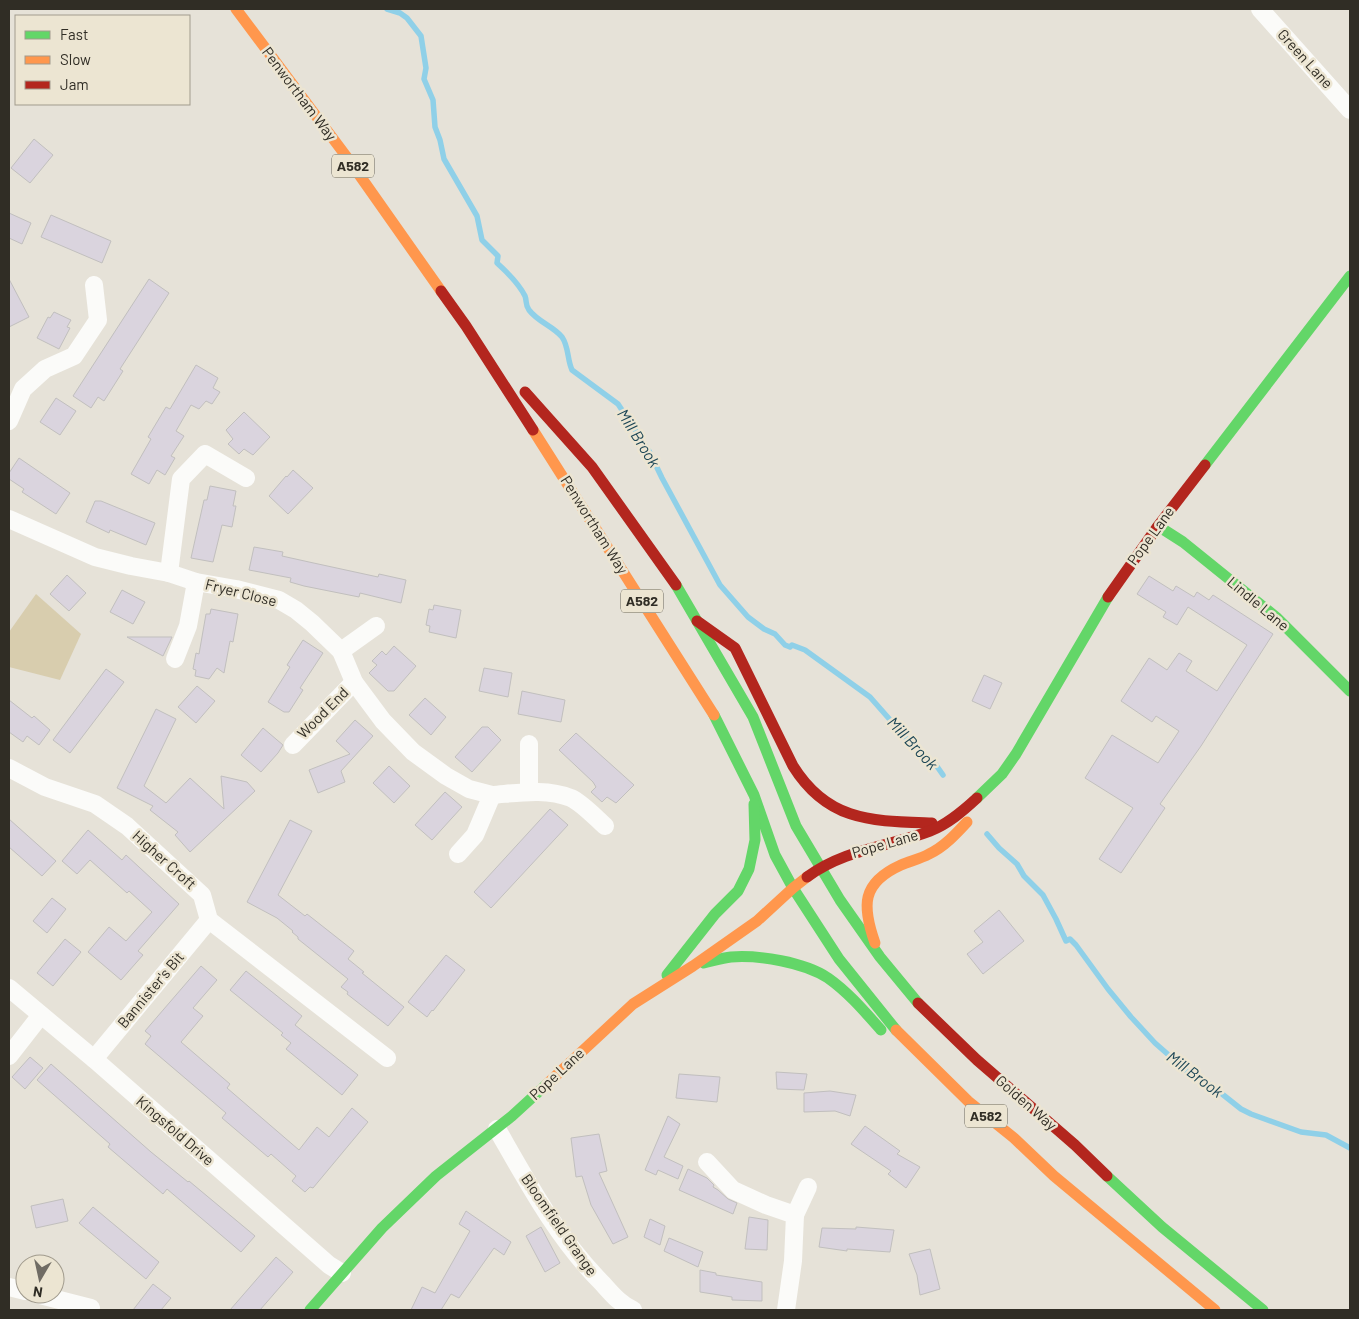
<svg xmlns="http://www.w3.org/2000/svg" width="1359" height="1319" viewBox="0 0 1359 1319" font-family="Barlow,sans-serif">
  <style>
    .green { fill: #d8cdae }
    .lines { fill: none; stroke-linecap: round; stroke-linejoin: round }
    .stream { stroke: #8fd0e8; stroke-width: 5.5 }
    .building { fill: #dad4de; stroke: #c1bfbe }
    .street { stroke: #fbfbf9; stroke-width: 18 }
    .fast { stroke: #63d668; stroke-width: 11 }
    .slow { stroke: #ff974d; stroke-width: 11 }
    .jam { stroke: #b3261e; stroke-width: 11 }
    .labels { text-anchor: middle; stroke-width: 5; stroke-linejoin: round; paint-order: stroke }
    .shield { fill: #ece5d2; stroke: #686459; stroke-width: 1 }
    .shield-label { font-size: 14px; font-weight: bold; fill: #302d25 }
    .street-label { font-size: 15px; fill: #302d25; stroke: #ece5d2 }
    .water-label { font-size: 16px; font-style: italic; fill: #1b4555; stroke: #ece5d2 }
  </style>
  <rect width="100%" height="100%" fill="#e6e2d8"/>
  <!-- green -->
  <polygon class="green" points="36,594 81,634 60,680 9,667 9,632"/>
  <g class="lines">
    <!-- stream -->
    <g class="stream">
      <path d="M387,9L400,13L407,18L421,36L426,68L424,79L433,100L435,127L440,140L444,159L477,216L482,240L498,256L497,263C507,272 519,284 525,296C527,301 525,305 529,310C538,322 553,326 562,337C569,347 567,359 572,370L618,404L649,451L662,478L720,585L748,617L764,629L775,634L785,645L790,647L792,645L805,650L870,697L914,747L936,765L943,775"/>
      <polyline points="987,834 999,848 1017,864 1024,876 1043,895 1056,919 1066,941 1070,939 1076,945 1108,989 1131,1017 1155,1043 1188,1072 1212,1086 1241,1109 1251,1114 1301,1132 1326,1135 1350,1148"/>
    </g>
  </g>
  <!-- building -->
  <g class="building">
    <polygon points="34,139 53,155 30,183 11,168"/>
    <polygon points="9,213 31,223 22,244 9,238"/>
    <polygon points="51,215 111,241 102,263 41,237"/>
    <polygon points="9,279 29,317 9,327"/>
    <polygon points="149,279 169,293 120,369 123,371 104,401 98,397 91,408 73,396"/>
    <polygon points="54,312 71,320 67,327 70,328 59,349 37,338 48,317 50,318"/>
    <polygon points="196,365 218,378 213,388 220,392 212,404 206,401 199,409 191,405 176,431 184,436 171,456 175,458 165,475 157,470 149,484 131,474 151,439 148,437 166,407 170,409"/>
    <polygon points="56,398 76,411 60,435 40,422"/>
    <polygon points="244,412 270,437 253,455 244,449 239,454 228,444 233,439 226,430"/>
    <polygon points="19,458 70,493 56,514 22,492 24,489 9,479 9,473"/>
    <polygon points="293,470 313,488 288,514 269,496 286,476 287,477"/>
    <polygon points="210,486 236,491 233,506 236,506 232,527 222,525 213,562 191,558 204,500 207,500"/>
    <polygon points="95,501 101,501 155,523 146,545 110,530 109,533 86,522"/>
    <polygon points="254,547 283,552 282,556 309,562 378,577 379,574 406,580 401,603 360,593 359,597 304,586 290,582 291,578 249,570"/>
    <polygon points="67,575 86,593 69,611 50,594"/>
    <polygon points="1149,576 1173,591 1176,586 1194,597 1197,592 1209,600 1213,595 1273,634 1201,746 1160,804 1165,808 1121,873 1099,859 1133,808 1085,778 1112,735 1158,763 1179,731 1156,716 1152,722 1121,701 1149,658 1167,670 1179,653 1192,661 1186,671 1217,691 1247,645 1188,607 1177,625 1163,617 1166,612 1137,594"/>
    <polygon points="122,590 145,602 133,624 110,612"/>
    <polygon points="434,605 461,610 456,638 429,632 430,626 426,625 429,609 433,610"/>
    <polygon points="211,609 238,614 233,642 230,641 224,673 217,668 209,679 195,676 196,670 193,669 196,653 199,654 206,614 210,614"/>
    <polygon points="127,637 172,637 163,656"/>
    <polygon points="303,640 323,653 300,688 303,690 289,712 284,712 268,702 290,667 287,665"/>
    <polygon points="394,646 416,666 394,691 388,691 369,673 377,665 372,661 382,651 386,655"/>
    <polygon points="484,668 512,673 508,697 479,691"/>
    <polygon points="106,669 124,682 70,753 53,740"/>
    <polygon points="984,675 1002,683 990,709 972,701"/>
    <polygon points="197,686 215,701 196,723 178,707"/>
    <polygon points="522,691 565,700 561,722 518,714"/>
    <polygon points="425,698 446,717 431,735 409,715"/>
    <polygon points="9,700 32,718 34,716 50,730 39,745 27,736 23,742 9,732"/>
    <polygon points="156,709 176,719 144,786 166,803 190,778 224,809 221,776 247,782 255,791 190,852 175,835 178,832 150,810 153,806 117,788"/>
    <polygon points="355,720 373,736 341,771 345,782 318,793 309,770 350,754 336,741"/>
    <polygon points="482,727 488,727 501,740 472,772 455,757"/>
    <polygon points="263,728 283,745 278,753 261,772 241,755"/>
    <polygon points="576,733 634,785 616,803 607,797 602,802 591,792 596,787 593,782 559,750"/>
    <polygon points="389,766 410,786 394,803 373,783"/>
    <polygon points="445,792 462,807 432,840 415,825"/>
    <polygon points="550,809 568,825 491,908 474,892"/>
    <polygon points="9,819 56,861 42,876 9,847"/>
    <polygon points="290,820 312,831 278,895 305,916 307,914 354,951 348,959 364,972 362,973 404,1007 388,1026 347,994 348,992 341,987 348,979 298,939 298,937 292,932 293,931 277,918 247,902"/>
    <polygon points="88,830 122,860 126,855 179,904 138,951 143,955 121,980 88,952 109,927 126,941 152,912 129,891 127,893 90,860 77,874 62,861"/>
    <polygon points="52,898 66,909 47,933 33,921"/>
    <polygon points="999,910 1024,941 983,974 967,954 983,942 974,931"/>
    <polygon points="65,939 81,952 53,986 37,973"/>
    <polygon points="446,955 465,970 433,1011 432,1010 427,1017 408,1002"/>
    <polygon points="201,966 217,980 193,1008 203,1016 181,1042 230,1084 227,1088 299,1150 317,1127 329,1137 352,1108 368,1122 313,1188 310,1187 305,1192 292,1181 296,1176 271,1154 268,1157 222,1118 226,1113 145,1044 151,1036 145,1031"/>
    <polygon points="246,971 302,1016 295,1025 358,1075 342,1095 286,1049 291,1043 281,1035 283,1033 230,990"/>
    <polygon points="30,1057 43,1068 25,1089 12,1077"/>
    <polygon points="51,1064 151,1152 188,1182 189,1181 255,1236 241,1252 167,1189 163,1194 108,1147 110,1144 37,1080"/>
    <polygon points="776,1072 807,1074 804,1090 777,1089"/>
    <polygon points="679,1074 720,1077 717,1102 676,1098"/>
    <polygon points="830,1091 856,1095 850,1116 835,1111 804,1112 804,1093"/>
    <polygon points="668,1116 680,1124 664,1157 683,1166 678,1179 658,1170 656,1175 645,1170"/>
    <polygon points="865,1126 900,1151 897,1154 920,1167 906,1188 888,1174 891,1171 851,1144"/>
    <polygon points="599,1134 607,1171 599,1173 628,1237 613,1244 591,1205 582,1176 576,1177 571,1138"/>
    <polygon points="688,1169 707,1178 714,1185 713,1187 718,1190 728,1199 737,1203 733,1214 679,1190"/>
    <polygon points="63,1199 68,1221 36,1228 31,1206"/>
    <polygon points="93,1207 159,1262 146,1279 79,1223"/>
    <polygon points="466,1211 511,1242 504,1255 494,1248 459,1298 451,1294 441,1310 411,1310 422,1287 435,1293 470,1231 459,1224"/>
    <polygon points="749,1217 768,1220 767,1250 745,1249"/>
    <polygon points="650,1219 665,1226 660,1245 644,1237"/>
    <polygon points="541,1227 560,1263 545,1272 526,1236"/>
    <polygon points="856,1227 894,1230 890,1252 847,1249 847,1251 819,1247 822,1228 856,1229"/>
    <polygon points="669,1238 703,1252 698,1267 664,1251"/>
    <polygon points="930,1249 940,1289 920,1295 917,1275 909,1254"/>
    <polygon points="276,1257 293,1272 260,1310 230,1310"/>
    <polygon points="700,1270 716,1273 716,1275 762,1282 762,1301 732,1300 732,1297 700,1292"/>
    <polygon points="153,1284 171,1298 161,1310 133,1310"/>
  </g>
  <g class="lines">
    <!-- street -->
    <g class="street">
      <polyline points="1260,9 1350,110"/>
      <polyline points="9,421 23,389 45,369 74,356 98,320 94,285"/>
      <polyline points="9,519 95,557 131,566 169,573 196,582 236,589 279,600 296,610 312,623 341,651 354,682 383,721 413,752 446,776 469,789 492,795 475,835 458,854"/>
      <polyline points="169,573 181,479 205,454 246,478"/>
      <polyline points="341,651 376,626"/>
      <polyline points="175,659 188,626 196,582"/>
      <polyline points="293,745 354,682"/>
      <polyline points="9,768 45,787 95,804 127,826 202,895 209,920 387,1058"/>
      <polyline points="529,791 529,744"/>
      <path d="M492,795C518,793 546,788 571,798C582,803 596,818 605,826"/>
      <polyline points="9,988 94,1059 329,1265 342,1273"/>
      <polyline points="9,1056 41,1015"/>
      <polyline points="94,1059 209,920"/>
      <path d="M497,1129C528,1183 558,1239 602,1283C612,1294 620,1304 633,1310"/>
      <polyline points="707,1162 733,1190 766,1205 795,1215 793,1261 786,1310"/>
      <polyline points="795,1215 808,1187"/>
      <polyline points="9,1287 25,1291"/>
      <polyline points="36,1294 91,1308"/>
    </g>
    <!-- fast -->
    <g class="fast">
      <polyline points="1205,465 1350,276"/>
      <polyline points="1158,526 1183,542 1276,617 1350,691"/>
      <polyline points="676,585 753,717 796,826 840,900 880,957 918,1003"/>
      <polyline points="714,715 754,795 775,855 793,888 839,959 896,1030"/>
      <polyline points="977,798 1002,774 1016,754 1108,597"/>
      <path d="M704,963C713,961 722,958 731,957C759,955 804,962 828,978C848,992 865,1012 881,1030"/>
      <polyline points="667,975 715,914 738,891 749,869 755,840 754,804"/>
      <polyline points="1107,1176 1162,1227 1263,1310"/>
      <polyline points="310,1310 382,1228 436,1176 512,1116 547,1084"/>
    </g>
    <!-- slow -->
    <g class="slow">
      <polyline points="236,9 346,156 441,291"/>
      <polyline points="533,430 714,715"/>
      <path d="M875,943C862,906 861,883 901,865C910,861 920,859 929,854C944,847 956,834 967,822"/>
      <polyline points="896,1030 968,1101 1014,1138 1054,1176 1215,1310"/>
      <polyline points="547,1084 633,1004 693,966 757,921 793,888 807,877"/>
    </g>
    <!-- jam -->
    <g class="jam">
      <polyline points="441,291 466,326 533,430"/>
      <polyline points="525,392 592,467 676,585"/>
      <polyline points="1108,597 1158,526 1205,465"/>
      <path d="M697,621L735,648L793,766C828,822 872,821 932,823"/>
      <path d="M807,877C845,849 888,847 930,831C948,824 963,811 977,798"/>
      <polyline points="918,1003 977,1060 1075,1145 1107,1176"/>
    </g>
  </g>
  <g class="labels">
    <!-- shield labels -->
    <g class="shield">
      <rect x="332" y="154.5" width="42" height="23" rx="4"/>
      <rect x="621" y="589.5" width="42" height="23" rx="4"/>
      <rect x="965" y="1104.5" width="42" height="23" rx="4"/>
    </g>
    <g class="shield-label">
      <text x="353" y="171">A582</text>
      <text x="642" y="606">A582</text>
      <text x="986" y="1121">A582</text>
    </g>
    <!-- street labels -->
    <g class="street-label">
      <text transform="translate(1305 59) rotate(48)" y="5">Green Lane</text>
      <text transform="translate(299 94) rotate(53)" y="5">Penwortham Way</text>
      <text transform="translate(594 525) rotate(58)" y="5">Penwortham Way</text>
      <text transform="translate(1151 536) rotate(-54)" y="5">Pope Lane</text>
      <text transform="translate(241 593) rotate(14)" y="5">Fryer Close</text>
      <text transform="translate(1258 604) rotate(40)" y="5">Lindle Lane</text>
      <text transform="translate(323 713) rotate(-45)" y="5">Wood End</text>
      <text transform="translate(885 844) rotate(-16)" y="5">Pope Lane</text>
      <text transform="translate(164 860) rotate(42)" y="5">Higher Croft</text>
      <text transform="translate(151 990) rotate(-50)" y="5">Bannister's Bit</text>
      <text transform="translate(557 1074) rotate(-43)" y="5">Pope Lane</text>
      <text transform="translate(1026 1103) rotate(41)" y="5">Golden Way</text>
      <text transform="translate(175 1131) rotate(41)" y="5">Kingsfold Drive</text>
      <text transform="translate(559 1225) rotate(55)" y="5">Bloomfield Grange</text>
    </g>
    <!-- water labels -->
    <g class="water-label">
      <text transform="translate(639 438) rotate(58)" y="6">Mill Brook</text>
      <text transform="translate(913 743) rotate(47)" y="6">Mill Brook</text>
      <text transform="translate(1195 1074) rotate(37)" y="6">Mill Brook</text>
    </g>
  </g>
  <!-- border -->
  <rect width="1359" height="1319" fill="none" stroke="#302d25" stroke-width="20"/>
  <!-- legend -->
  <rect x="15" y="15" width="175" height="90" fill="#ece5d2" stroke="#a19b8d"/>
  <rect x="25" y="31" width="25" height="8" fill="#63d668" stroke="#a19b8d"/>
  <text x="60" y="40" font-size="15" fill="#302d25">Fast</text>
  <rect x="25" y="56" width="25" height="8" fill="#ff974d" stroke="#a19b8d"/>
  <text x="60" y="65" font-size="15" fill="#302d25">Slow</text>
  <rect x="25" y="81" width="25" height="8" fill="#b3261e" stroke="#a19b8d"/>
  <text x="60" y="90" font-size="15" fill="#302d25">Jam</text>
  <!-- north arrow -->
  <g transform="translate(40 1279) rotate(189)"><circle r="24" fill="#ece5d2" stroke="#a19b8d"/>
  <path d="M0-4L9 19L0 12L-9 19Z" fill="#706c64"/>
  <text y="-8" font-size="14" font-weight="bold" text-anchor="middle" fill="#302d25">N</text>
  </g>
</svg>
